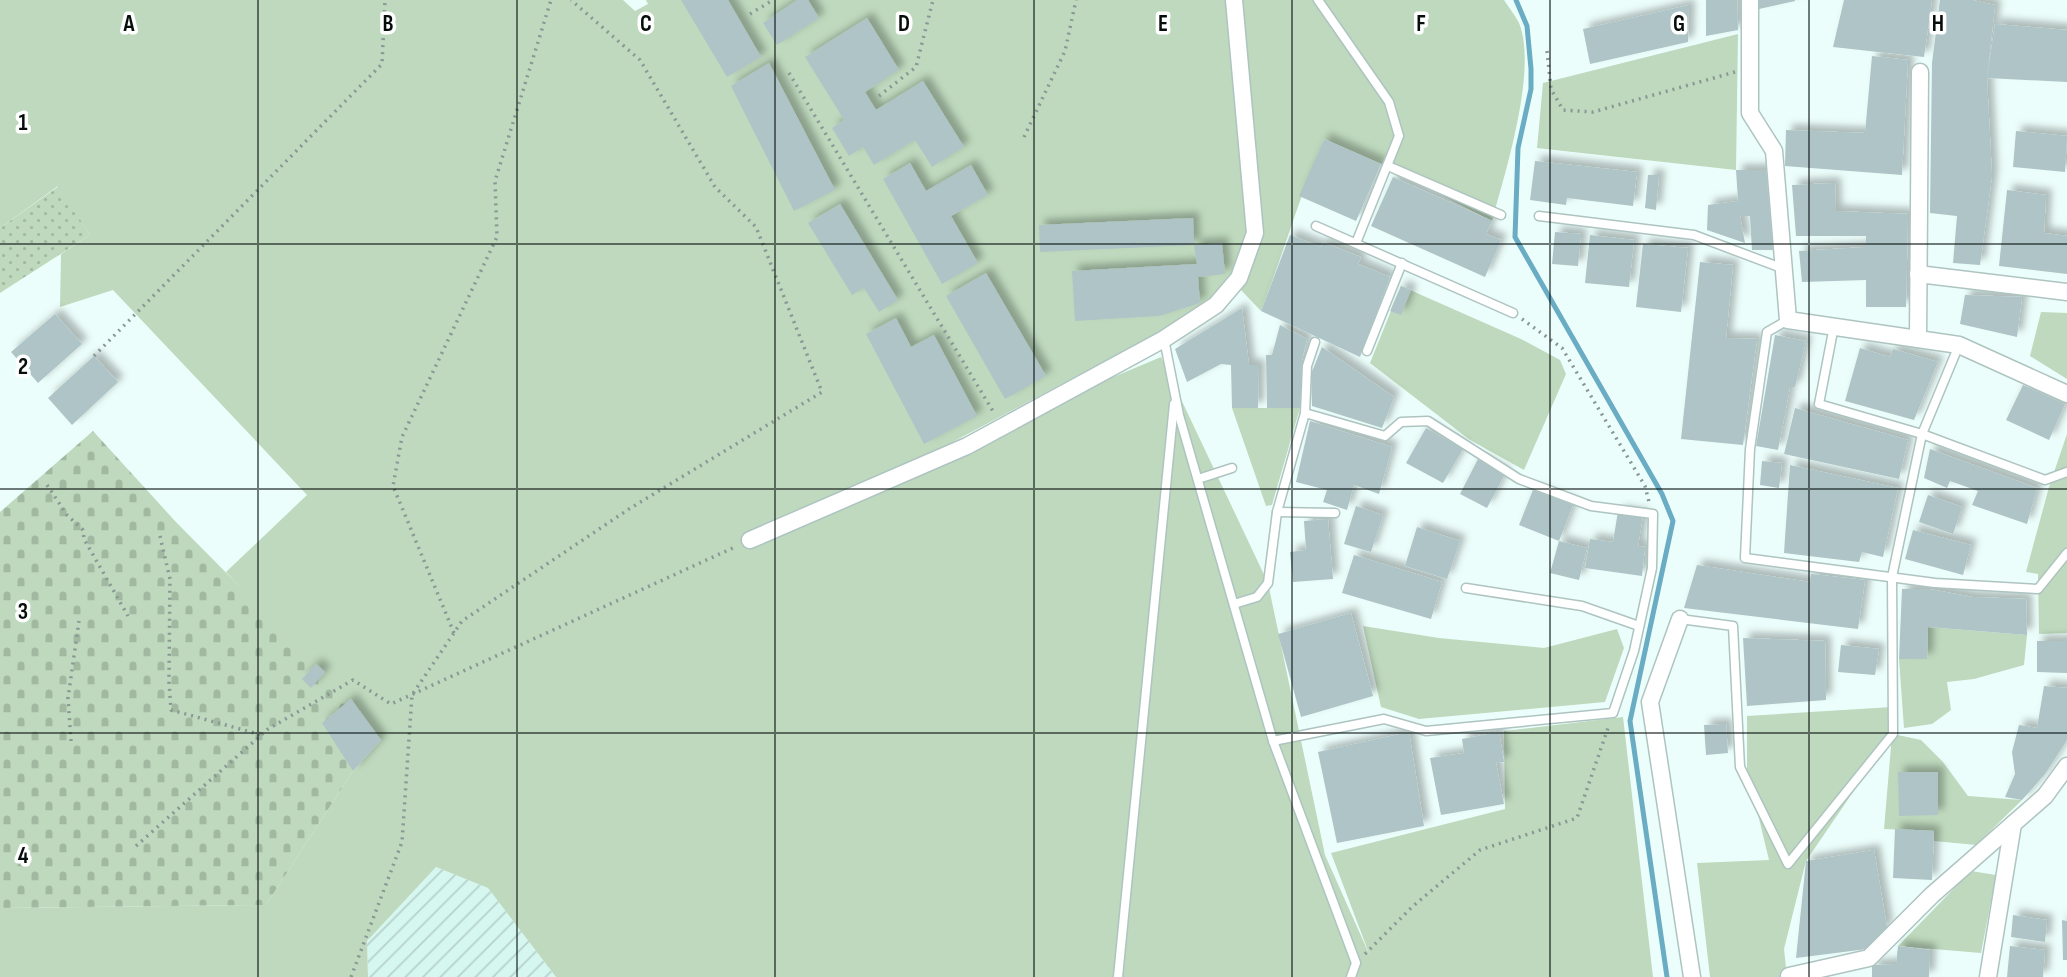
<svg xmlns="http://www.w3.org/2000/svg" width="2067" height="977" viewBox="0 0 2067 977" font-family="'Sofia Sans Condensed',sans-serif">
  <style>
    .industrial { fill: url(#industrial-furrows) }
    .grass { fill: #bed9bd }
    .cemetery { fill: url(#cemetery-stones) }
    .park { fill: url(#park-dots) }
    .lines { fill: none; stroke-linecap: round; stroke-linejoin: round }
    .stream { stroke: #6aacc3; stroke-width: 5 }
    .building { fill: #aec4c6; filter: url(#shadow) }
    .lane-casing { stroke: #aec4c0; stroke-width: 11 }
    .street-casing { stroke: #aec4c0; stroke-width: 19 }
    .path { stroke: #8a9795; stroke-width: 3.5; stroke-dasharray: 2 5; stroke-linecap: butt }
    .lane { stroke: #fff; stroke-width: 8 }
    .street { stroke: #fff; stroke-width: 16 }
    .grid { fill: none; stroke: #060e0c; stroke-width: 2; stroke-opacity: 0.55 }
    .grid-label { font-size: 23px; text-anchor: middle; font-weight: bold; fill: #060e0c; stroke: #fff; stroke-width: 7; stroke-linejoin: round; paint-order: stroke }
  </style>
  <defs>
    <pattern id="industrial-furrows" width="10" height="10" patternUnits="userSpaceOnUse" patternTransform="scale(1.75)"><rect width="10" height="10" fill="#d6f6f0"/><path d="M-1 1l2-2M0 10L10 0M9 11l2-2" fill="none" stroke="#b6d2cd"/></pattern>
    <pattern id="cemetery-stones" width="16" height="16" patternUnits="userSpaceOnUse" patternTransform="scale(1.75)"><rect width="16" height="16" fill="#bed9bd"/><path d="M2 7V4a2 2 0 0 1 4 0v3zM10 15v-3a2 2 0 0 1 4 0v3z" fill="#a2b9a1"/></pattern>
    <pattern id="park-dots" width="8" height="8" patternUnits="userSpaceOnUse" patternTransform="scale(1.75)"><rect width="8" height="8" fill="#bed9bd"/><path d="M2 2h.1M6 6h.1" fill="none" stroke="#a2b9a1" stroke-width="1.8" stroke-linecap="round"/></pattern>
    <filter id="shadow"><feDropShadow dx="6" dy="-6" stdDeviation="3.5" flood-color="#0004"/></filter>
  </defs>
  <rect width="100%" height="100%" fill="#ecfefb"/>
  <!-- industrial -->
  <polygon class="industrial" points="436,867 488,888 556,977 368,977 367,941"/>
  <!-- grass -->
  <g class="grass">
    <path d="M0,0H623L635,11L648,4L646,0H1504C1509,8 1515,15 1519,23C1538,69 1505,173 1492,221L1381,164L1324,139C1300,195 1283,254 1261,311L1240,289L930,454L1161,357L1268,583L1325,855L1370,956L1331,853L1505,809L1504,731L1623,717L1653,977H556L488,888L436,867L367,941L368,977H0V908L266,905L353,771L381,740L226,572L307,495L113,290L60,307L61,254L90,235L58,186L0,228Z"/>
    <polygon points="1738,34 1736,170 1537,148 1543,83"/>
    <polygon points="1401,286 1521,339 1560,360 1566,374 1524,470 1470,440 1370,363"/>
    <polygon points="2041,312 2067,313 2067,379 2030,356"/>
    <polygon points="1232,408 1300,408 1272,505 1266,506"/>
    <polygon points="2067,434 2067,633 2039,634 2038,574 2026,572 2049,487"/>
    <polygon points="1363,626 1439,638 1544,648 1617,629 1624,648 1605,702 1419,719 1381,707"/>
    <polygon points="1928,627 2027,635 2024,665 1974,679 1947,682 1951,710 1932,724 1904,728 1899,659 1927,659"/>
    <polygon points="1892,707 1893,734 1921,740 1943,762 1968,796 2022,800 1976,845 1934,841 1934,831 1884,829 1892,735 1806,861 1784,949 1787,977 1710,977 1697,863 1769,860 1747,769 1747,716"/>
    <polygon points="1971,871 1996,875 1981,953 1898,946"/>
  </g>
  <!-- cemetery -->
  <polygon class="cemetery" points="93,431 175,521 351,699 381,740 353,771 266,905 0,908 0,512"/>
  <!-- park -->
  <polygon class="park" points="59,186 90,235 0,293 0,228"/>
  <g class="lines">
    <!-- stream -->
    <polyline class="stream" points="1516,0 1527,26 1531,69 1531,89 1518,148 1515,237 1662,494 1673,521 1630,721 1667,977"/>
  </g>
  <!-- building -->
  <g class="building">
    <polygon points="681,0 728,0 761,57 727,77"/>
    <polygon points="797,0 808,0 819,18 777,45 763,23"/>
    <polygon points="1706,0 1737,0 1738,30 1706,36"/>
    <polygon points="1759,0 1795,0 1795,1 1759,9"/>
    <polygon points="1844,0 1932,0 1924,57 1833,47"/>
    <polygon points="1940,0 1972,0 1995,5 1987,78 1995,24 2067,30 2067,82 1987,78 1992,176 1980,265 1953,263 1957,216 1930,213 1932,63"/>
    <polygon points="1689,5 1688,42 1590,64 1583,29"/>
    <polygon points="867,18 899,70 865,92 876,110 923,81 964,147 932,167 915,140 874,165 863,147 849,156 832,128 844,120 805,57"/>
    <polygon points="1872,56 1908,60 1902,175 1785,166 1786,130 1865,133"/>
    <polygon points="769,63 835,190 794,211 731,86"/>
    <polygon points="2016,131 2067,136 2065,172 2013,167"/>
    <polygon points="1324,139 1381,164 1356,221 1299,196"/>
    <polygon points="1535,161 1637,172 1633,206 1567,198 1566,205 1530,200"/>
    <polygon points="910,163 926,191 971,165 988,195 951,216 978,263 942,284 883,179"/>
    <polygon points="1736,170 1766,170 1773,250 1752,250 1750,216 1740,216 1745,243 1707,230 1708,205 1738,201"/>
    <polygon points="1648,175 1659,175 1656,210 1645,208"/>
    <polygon points="1393,177 1492,221 1486,234 1501,240 1485,277 1371,226"/>
    <polygon points="1835,183 1836,211 1908,214 1906,307 1866,307 1866,280 1802,282 1799,251 1866,247 1866,236 1796,236 1792,185"/>
    <polygon points="2007,190 2046,195 2044,233 2067,236 2067,274 1999,266"/>
    <polygon points="840,204 898,300 879,312 864,288 852,295 808,223"/>
    <polygon points="1193,218 1194,245 1040,252 1039,225"/>
    <polygon points="1555,232 1581,234 1578,266 1552,264"/>
    <polygon points="1290,235 1321,247 1323,242 1361,257 1358,264 1390,277 1360,357 1261,311"/>
    <polygon points="1590,235 1634,240 1629,287 1585,283"/>
    <polygon points="1222,243 1225,274 1198,277 1200,303 1159,316 1075,321 1072,271 1197,264 1194,245"/>
    <polygon points="1643,244 1688,248 1681,312 1636,307"/>
    <polygon points="1700,262 1733,265 1726,338 1757,339 1743,445 1681,439"/>
    <polygon points="986,273 1046,376 1005,399 946,296"/>
    <polygon points="1401,286 1411,290 1401,315 1390,311"/>
    <polygon points="1965,295 2022,297 2017,337 1960,324"/>
    <polygon points="1242,308 1249,365 1259,365 1258,408 1232,408 1231,365 1221,364 1187,382 1175,349"/>
    <polygon points="55,314 82,344 38,383 11,352"/>
    <polygon points="896,318 911,347 934,335 977,416 924,444 866,334"/>
    <polygon points="1280,325 1307,339 1302,360 1300,408 1267,408 1266,355 1272,355"/>
    <polygon points="1775,335 1806,341 1795,387 1790,387 1778,450 1756,446"/>
    <polygon points="1322,347 1394,397 1382,428 1312,406 1311,374"/>
    <polygon points="1860,348 1890,357 1893,349 1938,362 1914,420 1845,401"/>
    <polygon points="94,356 118,382 72,425 48,398"/>
    <polygon points="2023,385 2065,404 2049,440 2006,420"/>
    <polygon points="1795,408 1908,440 1899,479 1784,454"/>
    <polygon points="1310,421 1392,447 1379,494 1354,485 1347,510 1323,502 1327,490 1296,482"/>
    <polygon points="1426,428 1463,449 1443,483 1406,463"/>
    <polygon points="1930,449 2037,488 2027,524 1972,505 1978,491 1950,481 1947,488 1924,478"/>
    <polygon points="1478,459 1505,474 1487,508 1460,494"/>
    <polygon points="1762,461 1782,463 1779,488 1760,485"/>
    <polygon points="1790,465 1898,488 1883,557 1862,552 1859,562 1784,553"/>
    <polygon points="1533,490 1573,505 1559,541 1519,525"/>
    <polygon points="1928,495 1962,507 1953,534 1919,522"/>
    <polygon points="1356,506 1383,515 1371,552 1344,544"/>
    <polygon points="1618,511 1643,515 1638,546 1645,547 1642,576 1585,568 1590,539 1613,542"/>
    <polygon points="1328,519 1333,579 1293,582 1290,552 1306,550 1304,521"/>
    <polygon points="1417,527 1460,541 1447,579 1405,566"/>
    <polygon points="1913,530 1971,545 1963,575 1905,559"/>
    <polygon points="1559,541 1587,548 1579,580 1550,573"/>
    <polygon points="1354,555 1442,582 1431,619 1342,593"/>
    <polygon points="1697,565 1810,582 1811,574 1865,580 1858,629 1684,608"/>
    <polygon points="1902,589 1929,589 1973,597 2026,599 2027,635 1928,627 1927,659 1899,659"/>
    <polygon points="1351,613 1373,696 1301,717 1278,634"/>
    <polygon points="1743,638 1825,641 1826,700 1747,706"/>
    <polygon points="2037,641 2067,641 2067,673 2037,672"/>
    <polygon points="1841,645 1879,649 1875,675 1838,672"/>
    <polygon points="316,664 325,672 311,688 302,679"/>
    <polygon points="2044,686 2067,688 2067,740 2045,774 2022,800 2005,797 2015,774 2012,752 2019,725 2037,728"/>
    <polygon points="351,699 381,740 353,771 322,723"/>
    <polygon points="1726,724 1728,753 1706,755 1704,725"/>
    <polygon points="1409,732 1424,826 1337,843 1318,752"/>
    <polygon points="1499,732 1504,762 1496,763 1504,804 1441,815 1430,758 1464,753 1462,739"/>
    <polygon points="1898,772 1938,772 1938,815 1899,816"/>
    <polygon points="1895,829 1934,831 1932,880 1893,878"/>
    <polygon points="1874,850 1887,927 1867,949 1796,958 1806,861"/>
    <polygon points="2013,915 2047,920 2045,942 2011,937"/>
    <polygon points="2062,920 2067,921 2067,960 2063,960"/>
    <polygon points="1898,946 1930,950 1929,977 1872,977 1872,965 1896,964"/>
    <polygon points="2010,946 2045,950 2043,977 2007,977"/>
  </g>
  <g class="lines">
    <defs>
      <g id="lane">
        <polyline points="1318,0 1389,102 1399,136 1356,243"/>
        <polyline points="1388,166 1501,215"/>
        <polyline points="1539,216 1694,235 1784,269"/>
        <polyline points="1316,226 1513,313"/>
        <polyline points="1788,320 1767,332 1750,449 1745,558 1935,583 2038,589 2067,553"/>
        <polyline points="1834,326 1819,404 1922,434 2045,480 2067,472"/>
        <polyline points="1164,339 1179,415 1273,741 1356,963 1351,977"/>
        <polyline points="1367,351 1402,263"/>
        <polyline points="1198,479 1232,468"/>
        <polyline points="1277,512 1335,513"/>
        <polyline points="1466,588 1582,606 1639,626"/>
        <polyline points="1234,604 1257,597 1268,583 1277,512 1305,413"/>
        <polyline points="1680,619 1733,626 1740,767 1788,864 1893,734 1892,577 1922,434 1959,345"/>
        <polyline points="1273,741 1384,719 1426,731 1613,713 1634,651 1652,568 1653,514 1591,506 1519,479 1428,421 1401,422 1385,436 1305,413 1307,366 1315,342"/>
        <polyline points="1118,977 1174,404"/>
      </g>
      <g id="street">
        <polyline points="1750,0 1750,113 1774,151 1788,320 1959,345 2067,394"/>
        <polyline points="1918,274 2067,292"/>
        <polyline points="1918,339 1920,72"/>
        <polyline points="750,540 967,446 1164,339 1216,305 1239,278 1255,233 1234,0"/>
        <polyline points="1680,619 1650,702 1692,977"/>
        <polyline points="1789,976 1869,958 1932,895 2045,796 2067,766"/>
        <polyline points="1988,977 2013,824"/>
      </g>
    </defs>
    <!-- lane casing -->
    <use href="#lane" class="lane-casing"/>
    <!-- street casing -->
    <use href="#street" class="street-casing"/>
    <!-- path -->
    <g class="path">
      <polyline points="750,14 773,0"/>
      <polyline points="1547,51 1551,89 1563,110 1593,112 1735,72"/>
      <polyline points="789,73 994,413"/>
      <polyline points="879,96 916,67 933,0"/>
      <polyline points="1024,137 1065,51 1076,0"/>
      <polyline points="1522,319 1562,348 1645,486 1649,502"/>
      <polyline points="94,356 382,64 385,0"/>
      <polyline points="47,485 67,515 83,530 84,539 128,616"/>
      <polyline points="160,536 170,579 169,682 171,710 262,735"/>
      <polyline points="454,633 393,486 402,437 497,237 495,181 551,0"/>
      <polyline points="71,741 68,698 79,621"/>
      <polyline points="136,846 268,729 353,680 391,704 735,547"/>
      <polyline points="1365,954 1412,907 1480,850 1577,818 1609,725"/>
      <polyline points="351,977 402,842 412,695 462,621 629,509 822,392 756,227 715,187 640,60 571,0"/>
    </g>
    <!-- lane -->
    <use href="#lane" class="lane"/>
    <!-- street -->
    <use href="#street" class="street"/>
  </g>
  <!-- grid -->
  <path class="grid" d="M258,0V977M517,0V977M775,0V977M1034,0V977M1292,0V977M1550,0V977M1809,0V977M0,244H2067M0,489H2067M0,733H2067"/>
  <g class="grid-label">
    <text x="129" y="31">A</text>
    <text x="388" y="31">B</text>
    <text x="646" y="31">C</text>
    <text x="904" y="31">D</text>
    <text x="1163" y="31">E</text>
    <text x="1421" y="31">F</text>
    <text x="1679" y="31">G</text>
    <text x="1938" y="31">H</text>
    <text x="23" y="130">1</text>
    <text x="23" y="374">2</text>
    <text x="23" y="619">3</text>
    <text x="23" y="863">4</text>
  </g>
</svg>
